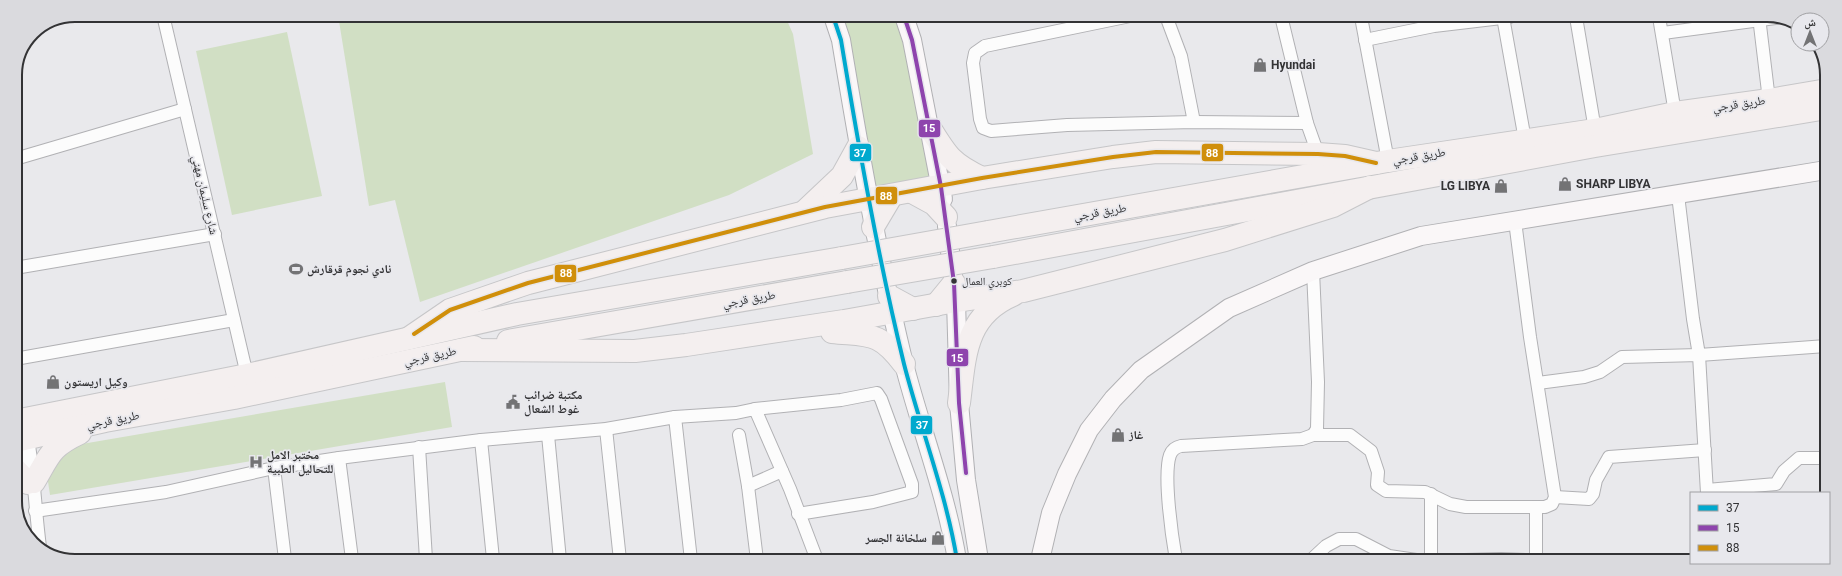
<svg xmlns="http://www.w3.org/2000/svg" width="1842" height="576" viewBox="0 0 1842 576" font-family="Roboto,'Noto Naskh Arabic',sans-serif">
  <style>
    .green { fill: #d1dfc4 }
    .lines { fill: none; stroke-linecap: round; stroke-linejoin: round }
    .street-casing { stroke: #b1b1b4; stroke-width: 14 }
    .secondary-casing { stroke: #b1b1b4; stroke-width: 20 }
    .highway-casing { stroke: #c6c6c8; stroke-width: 24 }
    .street { stroke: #fcfcfc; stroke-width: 12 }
    .secondary { stroke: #faf7f8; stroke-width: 18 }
    .highway { stroke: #f4efef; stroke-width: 22 }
    .highway-bridge-casing { stroke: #c6c6c8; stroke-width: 24; stroke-linecap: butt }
    .highway-bridge { stroke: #f4efef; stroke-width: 22 }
    .bus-1-casing { stroke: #e8e8ed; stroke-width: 7 }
    .bus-2-casing { stroke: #e8e8ed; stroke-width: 7 }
    .bus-3-casing { stroke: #e8e8ed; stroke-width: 7 }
    .bus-1 { stroke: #00a9ce; stroke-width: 4 }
    .bus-2 { stroke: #8e44ad; stroke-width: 4 }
    .bus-3 { stroke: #d08f0b; stroke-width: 4 }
    .bus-dot { fill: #333335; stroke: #e8e8ed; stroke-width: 1.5 }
    .labels { text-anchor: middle; stroke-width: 3.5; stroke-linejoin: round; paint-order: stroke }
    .bus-label { font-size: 11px; fill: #333335; stroke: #e8e8ed; text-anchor: start }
    .poi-label { font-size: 12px; font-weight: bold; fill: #333335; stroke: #e8e8ed; text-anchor: start }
    .street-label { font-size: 12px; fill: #333335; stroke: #e8e8ed }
    .rim { fill: none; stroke: #333335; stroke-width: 2 }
    .line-badge { stroke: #e8e8ed; stroke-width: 1.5 }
    .badge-label { font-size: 11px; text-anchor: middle; font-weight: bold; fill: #fff }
  </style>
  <rect width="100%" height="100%" fill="#e9e9ec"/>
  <!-- green -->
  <g class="green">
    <polygon points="338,15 785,16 793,34 813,154 729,195 420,302 395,200 369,206"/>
    <polygon points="839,16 901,16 932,178 875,189"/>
    <polygon points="287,32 322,196 232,215 196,51"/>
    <polygon points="445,382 452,427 50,495 47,475 60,451 76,445"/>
  </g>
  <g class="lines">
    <defs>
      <g id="street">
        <polyline points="163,15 247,375"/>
        <polyline points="1130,16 985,46 975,53 973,63 980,119 983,128 991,131 1067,125 1194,122 1307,123"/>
        <polyline points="1166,16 1181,56 1194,122"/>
        <polyline points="1281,16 1307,123 1318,154"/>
        <polyline points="1361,17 1388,161"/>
        <polyline points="1503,17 1525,140"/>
        <polyline points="1576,17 1595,130"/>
        <polyline points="1659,17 1675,113"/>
        <polyline points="1759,17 1769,100"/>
        <polyline points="1663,33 1783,17"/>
        <polyline points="1365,40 1434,26 1510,17"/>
        <polyline points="15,159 185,109"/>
        <polyline points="1678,195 1693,319 1699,355 1826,346"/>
        <polyline points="15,268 215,234"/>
        <polyline points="15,359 234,320"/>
        <polyline points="1538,383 1584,377 1600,372 1622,357 1699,355 1707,493"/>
        <polyline points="755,409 841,400 877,393 881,399 912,484 912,492 873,502 798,514"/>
        <polyline points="675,417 736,413 755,409 790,489 817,560"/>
        <polyline points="606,429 620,560"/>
        <path d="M27,433C34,471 35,509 40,547"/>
        <polyline points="548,435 560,560"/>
        <polyline points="739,435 748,486 757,560"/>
        <polyline points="1313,435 1350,435 1371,451 1378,472 1377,485 1386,491 1425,492 1450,504 1466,507 1545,507 1552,504 1555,497 1530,337 1515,221"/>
        <polyline points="18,436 26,475"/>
        <polyline points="481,440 493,559"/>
        <polyline points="419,447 426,559"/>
        <polyline points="339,458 352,559"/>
        <polyline points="274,468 285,559"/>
        <polyline points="748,486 782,471"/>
        <polyline points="1707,490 1776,484 1784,471 1799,458 1825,458"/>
        <polyline points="1431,494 1431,560"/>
        <polyline points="1555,497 1589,499 1593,494 1596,480 1609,457 1705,450"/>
        <polyline points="1536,507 1536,559"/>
        <polyline points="35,511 166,492 274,468 339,458 481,440 606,429 675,417 691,560"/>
        <path d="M1176,560C1172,537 1163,475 1170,455C1172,450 1176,447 1181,446L1302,439L1313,435L1317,429L1318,382L1313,271"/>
        <polyline points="1311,560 1326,546 1339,539 1356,539 1389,556 1423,561"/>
        <polyline points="1428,561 1501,559 1548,561"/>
      </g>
      <g id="secondary">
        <path d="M833,16L841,40C859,149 878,257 904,364C921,430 946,493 957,560"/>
        <polyline points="904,16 912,40 943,199"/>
        <polyline points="947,226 956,301 959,403 966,480 979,560"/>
        <polyline points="1040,560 1051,513 1067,474 1089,430 1113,399 1141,370 1229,308 1313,271 1421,236 1826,170"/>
      </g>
      <g id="highway">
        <path d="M930,128C947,156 952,164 982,178"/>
        <polyline points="912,192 934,204 946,217"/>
        <polyline points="806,210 842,176 858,147"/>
        <polyline points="873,227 892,195"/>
        <polyline points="988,232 1388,161 1595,130 1675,113 1769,100 1827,90"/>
        <polyline points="993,257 1595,146 1827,108"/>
        <polyline points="889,296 913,309"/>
        <polyline points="936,305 954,283"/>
        <path d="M832,332C870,336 879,331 904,364"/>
        <polyline points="409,338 450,310 528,283 825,207 982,178 1113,157 1156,152 1318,154 1345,156 1376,163"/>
        <polyline points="508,341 847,282"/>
        <polyline points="461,350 635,351 686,345 844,321 956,301 1023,291 1225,240 1333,206 1370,187"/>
        <path d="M959,403C965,357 964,316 1013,295"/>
        <polyline points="15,421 247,375 517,314 842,258"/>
        <polyline points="15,441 105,421 234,398 474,347"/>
        <polyline points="15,469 28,483"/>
        <path d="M34,482C50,455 50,447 80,433"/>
      </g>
    </defs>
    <!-- street casing -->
    <use href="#street" class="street-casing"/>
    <!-- secondary casing -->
    <use href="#secondary" class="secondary-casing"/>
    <!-- highway casing -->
    <use href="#highway" class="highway-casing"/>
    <!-- street -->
    <use href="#street" class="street"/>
    <!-- secondary -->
    <use href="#secondary" class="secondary"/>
    <!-- highway -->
    <use href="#highway" class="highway"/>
    <defs>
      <g id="highway-bridge">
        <polyline points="842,258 988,232"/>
        <polyline points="847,282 993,257"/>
      </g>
    </defs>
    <!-- highway-bridge casing -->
    <use href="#highway-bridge" class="highway-bridge-casing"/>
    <!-- highway-bridge -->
    <use href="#highway-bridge" class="highway-bridge"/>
    <defs>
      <path id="bus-1" d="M833,16L841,40C859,149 878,257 904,364C921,430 946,493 957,560"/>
      <polyline id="bus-2" points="904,16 912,40 941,187 954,283 959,403 966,473"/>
      <polyline id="bus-3" points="414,334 450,310 528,283 825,207 982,178 1113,157 1156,152 1318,154 1345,156 1376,163"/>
    </defs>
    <!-- bus-1 casing -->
    <use href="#bus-1" class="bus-1-casing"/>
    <!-- bus-2 casing -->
    <use href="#bus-2" class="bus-2-casing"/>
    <!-- bus-3 casing -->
    <use href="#bus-3" class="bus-3-casing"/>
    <!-- bus-1 -->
    <use href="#bus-1" class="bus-1"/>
    <!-- bus-2 -->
    <use href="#bus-2" class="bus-2"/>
    <!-- bus-3 -->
    <use href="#bus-3" class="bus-3"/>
  </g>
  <!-- icons -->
  <defs>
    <symbol id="shop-bare" viewBox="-9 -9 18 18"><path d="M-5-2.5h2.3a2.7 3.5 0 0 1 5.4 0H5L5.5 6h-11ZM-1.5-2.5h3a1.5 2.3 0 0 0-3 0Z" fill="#737375" stroke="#e8e8ed" stroke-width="2.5" paint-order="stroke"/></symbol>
    <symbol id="stadium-bare" viewBox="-9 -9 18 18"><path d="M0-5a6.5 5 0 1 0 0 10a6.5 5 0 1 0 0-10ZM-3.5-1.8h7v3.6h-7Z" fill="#737375" stroke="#e8e8ed" stroke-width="2.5" paint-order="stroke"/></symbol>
    <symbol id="civic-bare" viewBox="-9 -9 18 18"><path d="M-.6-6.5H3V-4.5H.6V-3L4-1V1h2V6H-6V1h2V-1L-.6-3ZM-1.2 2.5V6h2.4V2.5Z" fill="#737375" stroke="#e8e8ed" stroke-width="2.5" paint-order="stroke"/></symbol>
    <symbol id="hospital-bare" viewBox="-9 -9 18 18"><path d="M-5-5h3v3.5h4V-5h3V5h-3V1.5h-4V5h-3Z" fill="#737375" stroke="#e8e8ed" stroke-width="2.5" paint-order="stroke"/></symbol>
  </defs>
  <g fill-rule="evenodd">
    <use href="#shop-bare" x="1250" y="55" width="20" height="20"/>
    <use href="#shop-bare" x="1555" y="174" width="20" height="20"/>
    <use href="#shop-bare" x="1491" y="176" width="20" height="20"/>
    <use href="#stadium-bare" x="286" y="259" width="20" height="20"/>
    <use href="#shop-bare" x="43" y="372" width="20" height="20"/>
    <use href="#civic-bare" x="503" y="392" width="20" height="20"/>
    <use href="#shop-bare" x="1108" y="425" width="20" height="20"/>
    <use href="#hospital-bare" x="246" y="452" width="20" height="20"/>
    <use href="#shop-bare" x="928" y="528" width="20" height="20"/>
  </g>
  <!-- markers -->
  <circle class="bus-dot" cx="954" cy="281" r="3.5"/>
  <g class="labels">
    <!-- bus labels -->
    <g class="bus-label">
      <text x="962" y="285">كوبري العمال</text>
    </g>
    <!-- poi labels -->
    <g class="poi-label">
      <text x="1271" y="69">Hyundai</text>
      <text x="1576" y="188">SHARP LIBYA</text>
      <text x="1490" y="190" text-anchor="end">LG LIBYA</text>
      <text x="307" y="273">نادي نجوم قرقارش</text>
      <text x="64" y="386">وكيل اريستون</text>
      <text x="524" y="399">مكتبة ضرائب<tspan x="524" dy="14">غوط الشعال</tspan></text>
      <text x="1129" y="439">غاز</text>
      <text x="267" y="459">مختبر الامل<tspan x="267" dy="14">للتحاليل الطبية</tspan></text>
      <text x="927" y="542" text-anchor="end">سلخانة الجسر</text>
    </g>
    <!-- street labels -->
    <g class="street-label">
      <text transform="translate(1739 104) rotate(-8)" y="4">طريق قرجي</text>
      <text transform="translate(1419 156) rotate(-9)" y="4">طريق قرجي</text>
      <text transform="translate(205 195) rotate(77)" y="4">شارع سليمان مهني</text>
      <text transform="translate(1100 212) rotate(-10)" y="4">طريق قرجي</text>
      <text transform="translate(749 299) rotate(-10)" y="4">طريق قرجي</text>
      <text transform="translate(430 356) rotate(-12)" y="4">طريق قرجي</text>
      <text transform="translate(113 420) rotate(-11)" y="4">طريق قرجي</text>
    </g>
  </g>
  <!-- crop -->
  <path d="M0 0H1842V576H0ZM75 22H1767A53 53 0 0 1 1820 75V501A53 53 0 0 1 1767 554H75A53 53 0 0 1 22 501V75A53 53 0 0 1 75 22Z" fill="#dadade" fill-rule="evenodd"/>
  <path class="rim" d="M75 22H1767A53 53 0 0 1 1820 75V501A53 53 0 0 1 1767 554H75A53 53 0 0 1 22 501V75A53 53 0 0 1 75 22Z"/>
  <g class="line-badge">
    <rect x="918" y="119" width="23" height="19" rx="4" fill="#8e44ad"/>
    <rect x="1201" y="143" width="23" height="19" rx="4" fill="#d08f0b"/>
    <rect x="849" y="143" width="23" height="19" rx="4" fill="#00a9ce"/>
    <rect x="875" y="186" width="23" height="19" rx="4" fill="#d08f0b"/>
    <rect x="554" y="264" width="23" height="19" rx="4" fill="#d08f0b"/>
    <rect x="946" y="348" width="23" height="19" rx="4" fill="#8e44ad"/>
    <rect x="910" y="415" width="23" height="20" rx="4" fill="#00a9ce"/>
  </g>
  <g class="badge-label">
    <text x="929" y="132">15</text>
    <text x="1212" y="157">88</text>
    <text x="860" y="157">37</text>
    <text x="886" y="200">88</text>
    <text x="566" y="277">88</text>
    <text x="957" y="362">15</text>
    <text x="922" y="429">37</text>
  </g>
  <!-- legend -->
  <rect x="1690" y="492" width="140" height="72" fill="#e8e8ed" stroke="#a0a0a3"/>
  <rect x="1698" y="505" width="20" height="6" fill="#00a9ce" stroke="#a0a0a3"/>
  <text x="1726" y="512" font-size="12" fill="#333335">37</text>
  <rect x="1698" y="525" width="20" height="6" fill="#8e44ad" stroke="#a0a0a3"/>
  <text x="1726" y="532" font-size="12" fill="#333335">15</text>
  <rect x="1698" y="545" width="20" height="6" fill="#d08f0b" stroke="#a0a0a3"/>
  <text x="1726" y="552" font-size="12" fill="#333335">88</text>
  <!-- north arrow -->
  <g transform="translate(1810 32)"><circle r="19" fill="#e8e8ed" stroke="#a0a0a3"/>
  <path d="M0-3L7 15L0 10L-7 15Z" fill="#737375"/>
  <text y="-6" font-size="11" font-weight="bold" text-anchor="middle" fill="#333335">ش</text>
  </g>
</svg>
